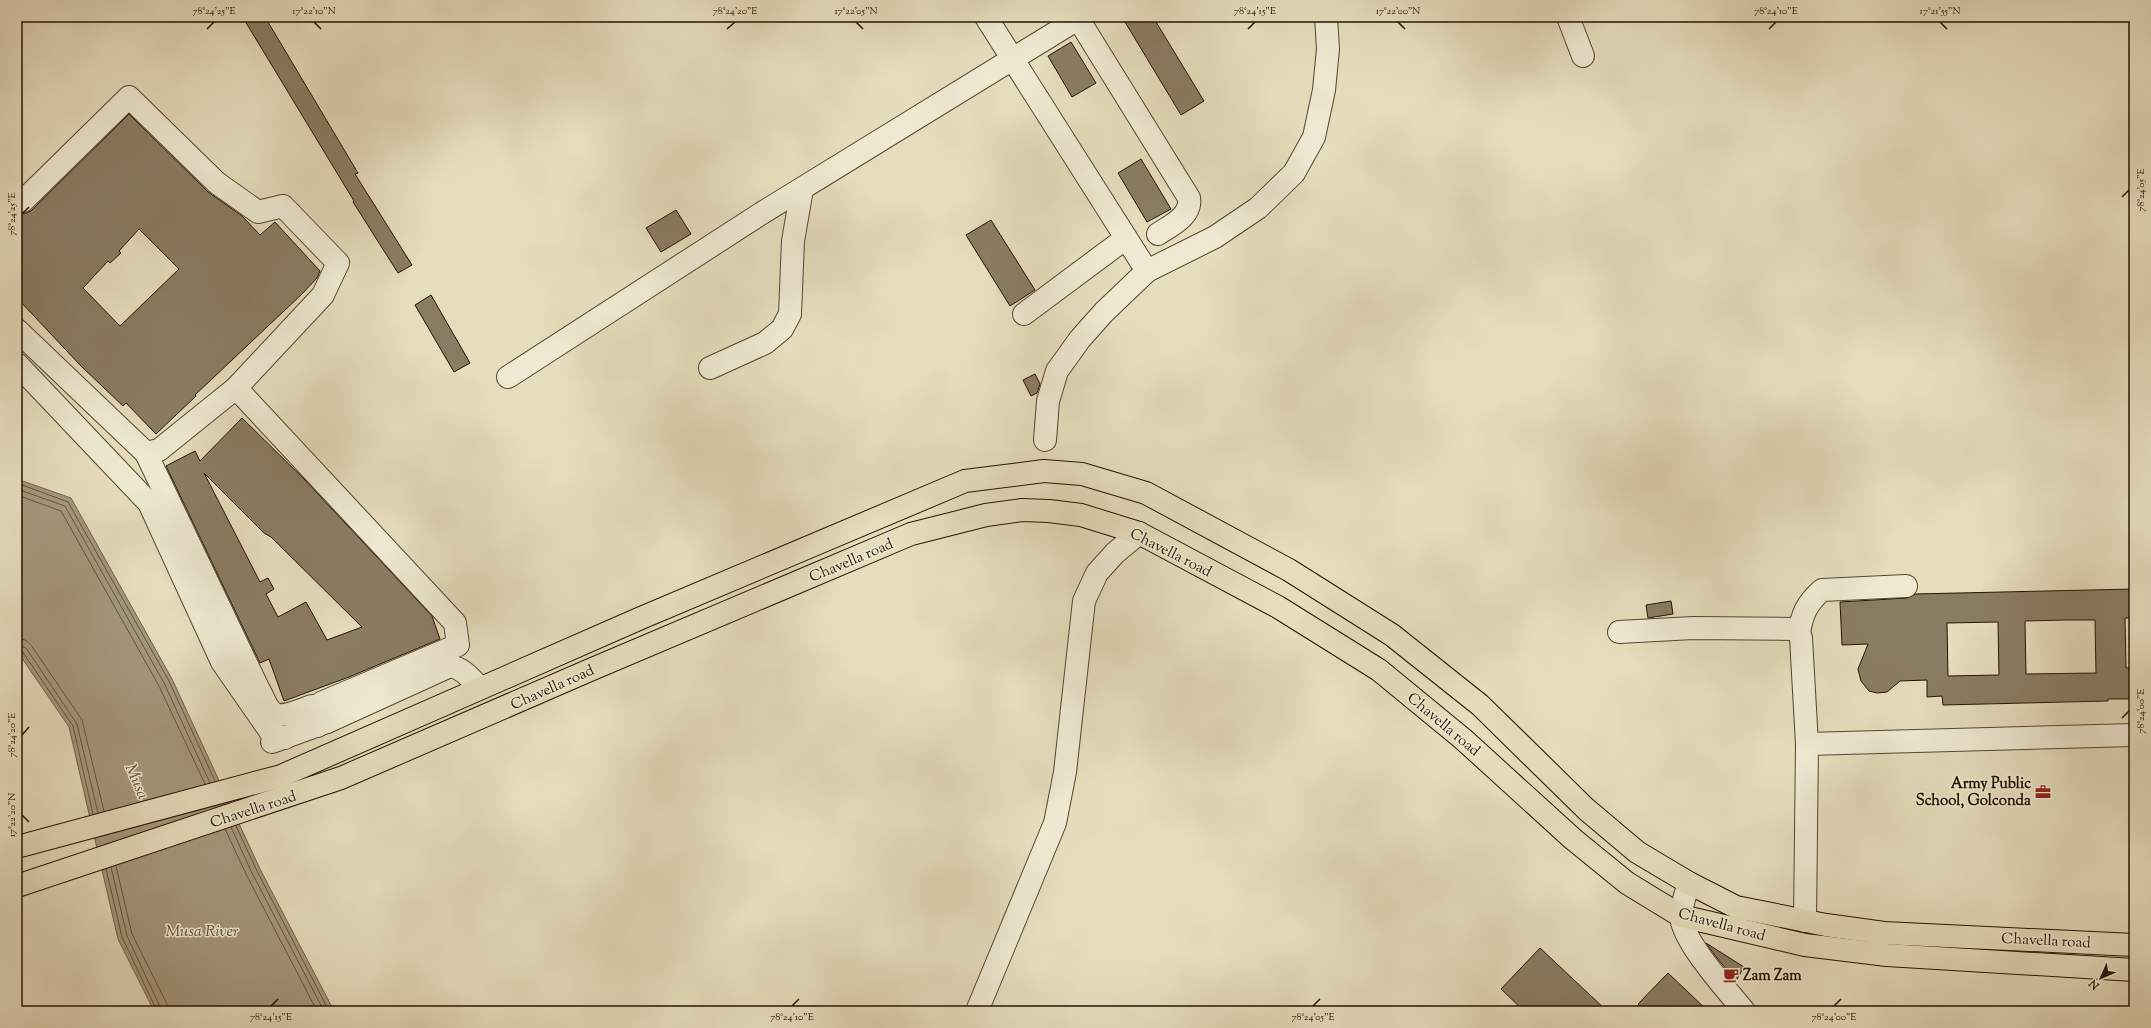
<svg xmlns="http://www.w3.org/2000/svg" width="2151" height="1028" viewBox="0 0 2151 1028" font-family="'Sorts Mill Goudy',serif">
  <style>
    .water { fill: #a5987d; stroke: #72624c }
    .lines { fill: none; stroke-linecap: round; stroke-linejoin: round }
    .shore { stroke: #665540; stroke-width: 1 }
    .building { fill: #8a7c63; stroke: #261202; fill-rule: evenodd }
    .minor-casing { stroke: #564530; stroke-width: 24 }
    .highway-casing { stroke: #261202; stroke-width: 24 }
    .minor { stroke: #efe9d3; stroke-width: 22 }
    .highway { stroke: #e6ddbc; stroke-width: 22 }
    .ticks { fill: none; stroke: #261202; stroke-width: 1.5 }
    .labels { text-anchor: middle; stroke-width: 3; stroke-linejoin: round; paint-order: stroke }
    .street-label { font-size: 15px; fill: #261202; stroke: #efe9d3 }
    .poi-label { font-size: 15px; font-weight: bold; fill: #261202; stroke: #efe9d3; text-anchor: end }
    .water-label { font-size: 16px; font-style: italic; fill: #5f4e39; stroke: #efe9d3 }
    .neatline { fill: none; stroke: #261202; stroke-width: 1.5 }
    .ticks-label { font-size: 10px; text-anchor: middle; fill: #261202 }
  </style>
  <rect width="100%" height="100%" fill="#e6ddbc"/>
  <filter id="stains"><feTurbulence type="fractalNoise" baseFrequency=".005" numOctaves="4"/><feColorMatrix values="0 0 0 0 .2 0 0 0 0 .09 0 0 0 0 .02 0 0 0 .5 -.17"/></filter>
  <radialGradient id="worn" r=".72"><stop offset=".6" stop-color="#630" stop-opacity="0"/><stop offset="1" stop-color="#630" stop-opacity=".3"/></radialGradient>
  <!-- water -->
  <polygon class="water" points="17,479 71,498 172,679 260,869 334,1011 154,1011 118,939 69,727 17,651"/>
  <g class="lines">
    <!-- shore -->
    <g class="shore">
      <polyline points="17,483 68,502 169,681 215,781"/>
      <polyline points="17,489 65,506 164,683 210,783"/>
      <polyline points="17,495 61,511 159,686 205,784"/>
      <polyline points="17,638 25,640 31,645 82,720 104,811"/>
      <polyline points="17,644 26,648 77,724 98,813"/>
      <polyline points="17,649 22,651 73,726 93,814"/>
      <polyline points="236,826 257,871 329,1011"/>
      <polyline points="231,827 252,873 324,1011"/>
      <polyline points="225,829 247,876 317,1011"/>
      <polyline points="116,866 132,934 167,1004 168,1011"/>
      <polyline points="111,867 127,936 162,1011"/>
      <polyline points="106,869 122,937 157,1011"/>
    </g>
  </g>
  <!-- building -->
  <g class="building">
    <polygon points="252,17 265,17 358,173 355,174 412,265 398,273 353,202 354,201 245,21"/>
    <polygon points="1122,17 1153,17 1204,101 1181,115"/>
    <polygon points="1071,42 1096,83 1072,97 1048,56"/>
    <path d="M129,114L208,192L242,216L260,235L275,222L320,271L317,278L302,294L195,395L196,396L156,434L126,403L123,406L81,366L17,298V214L27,213L32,210ZM139,229L179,269L120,326L83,288L108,261L110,263L121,253L119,251Z"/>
    <polygon points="1141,159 1171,209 1147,222 1118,173"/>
    <polygon points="676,210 691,234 661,252 646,228"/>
    <polygon points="991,220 1035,290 1010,306 966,235"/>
    <polygon points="431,295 470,363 454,372 415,305"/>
    <polygon points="1035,374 1040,384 1037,393 1031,396 1023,380"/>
    <path d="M242,418L305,480L432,616L440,639L349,677L284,701L269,659L260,663L166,466L195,451L200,461ZM204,473L264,533L271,537L362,627L327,640L306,602L278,617L266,594L274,589L268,578L260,582Z"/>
    <path d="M2134,589V618H2125L2126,668L2134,667V699H2108V701L1943,705L1942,696L1927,697V680L1900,681L1887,692L1877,693L1869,691L1861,681L1858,669L1868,644L1842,645L1840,602L1907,598L1915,594ZM2067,620H2095L2096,673L2026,674L2025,621ZM1998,622L1999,675L1948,676L1947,623Z"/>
    <polygon points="1671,601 1673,614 1648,618 1646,605"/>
    <polygon points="1706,943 1744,967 1736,981 1717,958"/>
    <polygon points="1540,948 1607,1011 1524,1011 1501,989"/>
    <polygon points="1668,973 1708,1011 1646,1011 1638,1004"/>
  </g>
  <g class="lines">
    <defs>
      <g id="minor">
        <polyline points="986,17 1147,271"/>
        <path d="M1077,17L1189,198C1192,216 1170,226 1158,234"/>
        <polyline points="1568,17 1583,56"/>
        <path d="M17,197L23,201L129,97L217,183L258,212L283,206L338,263L323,295L236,388L159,450L146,453L259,690C263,696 266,707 272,712C281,720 302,709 312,706L317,726"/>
        <polyline points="1024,314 1126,238"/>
        <polyline points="17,330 146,453"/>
        <polyline points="17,364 149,503 222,662 272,734 285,738"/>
        <polyline points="710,368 765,343 782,329 790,314 793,241 802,189"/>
        <polyline points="508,377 762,213 1081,17"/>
        <polyline points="236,388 455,623 458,645 321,703 327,722"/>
        <polyline points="1045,440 1048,401 1057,371 1080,339 1104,312 1147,271 1215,237 1258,208 1294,173 1314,137 1324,90 1328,49 1326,17"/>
        <polyline points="1619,632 1693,628 1794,629 1799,633 1801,638 1807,744 1805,921"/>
        <path d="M1799,633C1802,614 1807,603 1822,590L1906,586"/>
        <path d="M272,742L327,722L450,666C463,668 471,679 480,688"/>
        <polyline points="1807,744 2134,735"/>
        <path d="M1689,883C1686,893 1681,906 1681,916C1682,941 1728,991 1744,1011"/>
        <polyline points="977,1011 1055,823 1065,772 1084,601 1097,573 1115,553 1139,533"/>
      </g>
      <g id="highway">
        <polyline points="17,847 281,776 641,618 965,481 1044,471 1082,474 1146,493 1289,570 1392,635 1480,705 1586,809 1637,852 1689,883 1736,907 1826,925 1884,933 2134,945"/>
        <polyline points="17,886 341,778 590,670 911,534 986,515 1022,510 1049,511 1081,515 1139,533 1278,607 1379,670 1463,739 1573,839 1627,883 1681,916 1805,945 1887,955 2134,970"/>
      </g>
    </defs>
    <!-- minor casing -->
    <use href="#minor" class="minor-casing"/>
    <!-- highway casing -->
    <use href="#highway" class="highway-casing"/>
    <!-- minor -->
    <use href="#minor" class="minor"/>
    <!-- highway -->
    <use href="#highway" class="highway"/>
  </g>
  <!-- ticks -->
  <path class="ticks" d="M314,22L321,29M856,22L863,29M1398,22L1405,29M1940,22L1947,29M207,29L214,22M727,29L735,22M1248,29L1255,22M1769,29L1776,22M2122,197L2129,190M22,214L29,207M2122,718L2129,711M22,735L29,727M22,815L29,822M271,1006L278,999M792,1006L799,999M1313,1006L1320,999M1834,1006L1841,999"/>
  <!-- icons -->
  <defs>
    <symbol id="office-bare" viewBox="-9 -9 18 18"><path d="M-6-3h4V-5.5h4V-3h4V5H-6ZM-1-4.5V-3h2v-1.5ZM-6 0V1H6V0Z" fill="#8f2418" stroke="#efe9d3" stroke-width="2.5" paint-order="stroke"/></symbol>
    <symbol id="cafe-bare" viewBox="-9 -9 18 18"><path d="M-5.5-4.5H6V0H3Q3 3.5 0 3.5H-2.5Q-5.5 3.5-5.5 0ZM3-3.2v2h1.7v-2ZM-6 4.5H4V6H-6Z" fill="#8f2418" stroke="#efe9d3" stroke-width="2.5" paint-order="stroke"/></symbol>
  </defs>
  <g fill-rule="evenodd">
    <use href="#office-bare" x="2032" y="781" width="22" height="22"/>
    <use href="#cafe-bare" x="1720" y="964" width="22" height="22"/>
  </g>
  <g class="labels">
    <!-- street labels -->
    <g class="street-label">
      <text transform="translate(1171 552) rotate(27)" y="5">Chavella road</text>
      <text transform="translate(851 560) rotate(-23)" y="5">Chavella road</text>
      <text transform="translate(552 687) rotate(-24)" y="5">Chavella road</text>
      <text transform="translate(1444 724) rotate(40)" y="5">Chavella road</text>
      <text transform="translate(253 809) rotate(-18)" y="5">Chavella road</text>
      <text transform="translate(1722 924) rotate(15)" y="5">Chavella road</text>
      <text transform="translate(2046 940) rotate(3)" y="5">Chavella road</text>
    </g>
    <!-- poi labels -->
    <g class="poi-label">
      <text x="2031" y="788">Army Public<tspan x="2031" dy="17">School, Golconda</tspan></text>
      <text x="1743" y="980" text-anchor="start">Zam Zam</text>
    </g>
    <!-- water labels -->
    <g class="water-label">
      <text transform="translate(138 781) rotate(67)" y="6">Musa</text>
      <text x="202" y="936">Musa River</text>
    </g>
  </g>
  <!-- margin -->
  <rect width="2151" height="1028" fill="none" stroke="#e6ddbc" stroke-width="44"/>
  <!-- north arrow -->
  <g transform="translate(2101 978) rotate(225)" stroke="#efe9d3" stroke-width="3" paint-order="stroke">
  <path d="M0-3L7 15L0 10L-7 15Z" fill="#261202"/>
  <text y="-6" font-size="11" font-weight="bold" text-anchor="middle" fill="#261202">N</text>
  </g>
  <rect x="22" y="22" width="2107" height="984" class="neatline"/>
  <g class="ticks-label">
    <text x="214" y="14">78°24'25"E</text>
    <text x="314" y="14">17°22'10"N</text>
    <text x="735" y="14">78°24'20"E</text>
    <text x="856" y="14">17°22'05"N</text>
    <text x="1255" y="14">78°24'15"E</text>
    <text x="1398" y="14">17°22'00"N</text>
    <text x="1776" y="14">78°24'10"E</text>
    <text x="1940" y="14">17°21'55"N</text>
    <text transform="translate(2140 190) rotate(-90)" y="4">78°24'05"E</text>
    <text transform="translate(11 214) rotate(-90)" y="4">78°24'25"E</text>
    <text transform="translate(2140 711) rotate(-90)" y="4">78°24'00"E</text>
    <text transform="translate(11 735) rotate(-90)" y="4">78°24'20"E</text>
    <text transform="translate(11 815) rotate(-90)" y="4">17°22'20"N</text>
    <text x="271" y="1020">78°24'15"E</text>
    <text x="792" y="1020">78°24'10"E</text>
    <text x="1313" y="1020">78°24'05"E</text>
    <text x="1834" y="1020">78°24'00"E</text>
  </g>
  <rect width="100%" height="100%" filter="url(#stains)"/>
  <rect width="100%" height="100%" fill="url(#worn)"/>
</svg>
